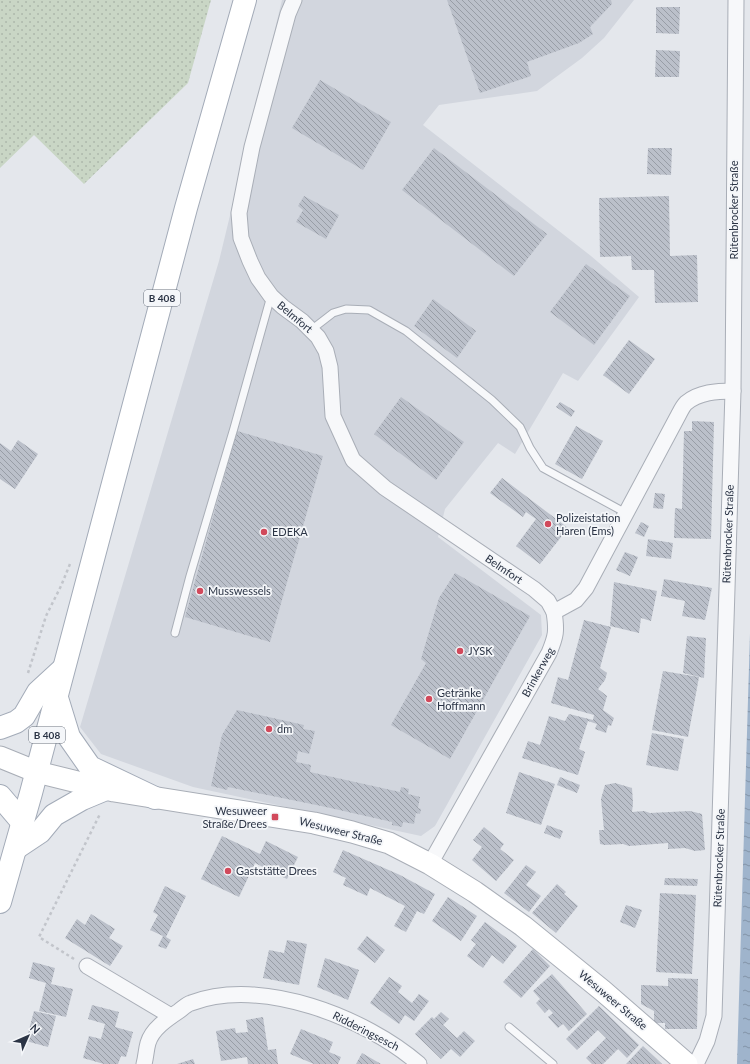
<svg xmlns="http://www.w3.org/2000/svg" width="750" height="1064" viewBox="0 0 750 1064" font-family="Lato,sans-serif">
  <style>
    .built { fill: #d2d6de }
    .grass { fill: url(#grass-dots) }
    .water { fill: url(#water-ripples) }
    .building { fill: url(#building-back-hatch) }
    .lines { fill: none; stroke-linecap: round; stroke-linejoin: round }
    .service-casing { stroke: #a9aeb7; stroke-width: 9 }
    .minor-casing { stroke: #a9aeb7; stroke-width: 17 }
    .secondary-casing { stroke: #a9aeb7; stroke-width: 23 }
    .primary-casing { stroke: #a3abb8; stroke-width: 24 }
    .path { stroke: #c2c5cb; stroke-width: 2.5; stroke-dasharray: 3 3; stroke-linecap: butt }
    .service { stroke: #f7f8fa; stroke-width: 7 }
    .minor { stroke: #f7f8fa; stroke-width: 15 }
    .secondary { stroke: #fff; stroke-width: 21 }
    .primary { stroke: #fff; stroke-width: 22 }
    .poi-dot { fill: #d1495b; stroke: #f4f6f9; stroke-width: 1.5 }
    .labels { text-anchor: middle; stroke-width: 3.5; stroke-linejoin: round; paint-order: stroke }
    .shield { fill: #f4f6f9; stroke: #676e7b; stroke-width: 1 }
    .shield-label { font-size: 10px; font-weight: bold; fill: #2b3445 }
    .street-label { font-size: 11px; fill: #2b3445; stroke: #f4f6f9 }
    .poi-label { font-size: 11px; fill: #2b3445; stroke: #f4f6f9; text-anchor: start }
  </style>
  <defs>
    <pattern id="grass-dots" width="8" height="8" patternUnits="userSpaceOnUse"><rect width="8" height="8" fill="#c9d6c5"/><path d="M2 2h.1M6 6h.1" fill="none" stroke="#adb8ab" stroke-width="1.8" stroke-linecap="round"/></pattern>
    <pattern id="water-ripples" width="26" height="14" patternUnits="userSpaceOnUse"><rect width="26" height="14" fill="#9fb4cc"/><path d="M2 4q2-2 4 0t4 0M15 11q2-2 4 0t4 0" fill="none" stroke="#8293a7"/></pattern>
    <pattern id="building-back-hatch" width="6" height="6" patternUnits="userSpaceOnUse"><rect width="6" height="6" fill="#bbc0ca"/><path d="M-1 5l2 2M0 0l6 6M5-1l2 2" fill="none" stroke="#989da6"/></pattern>
  </defs>
  <rect width="100%" height="100%" fill="#e4e7ec"/>
  <!-- built -->
  <polygon class="built" points="282,0 634,0 604,38 582,58 537,91 439,105 423,125 591,256 639,297 578,381 563,373 515,454 498,443 445,509 438,537 541,615 542,635 435,826 421,836 193,787 101,754 80,727 219,261"/>
  <!-- grass -->
  <polygon class="grass" points="0,0 211,0 188,83 84,184 34,135 0,168"/>
  <!-- water -->
  <polygon class="water" points="750,633 750,1064 737,1064"/>
  <!-- building -->
  <g class="building">
    <polygon points="447,0 611,0 612,4 590,27 593,34 579,43 527,62 531,76 480,93"/>
    <polygon points="656,7 680,7 679,34 656,33"/>
    <polygon points="656,50 680,51 679,77 655,77"/>
    <polygon points="320,80 391,122 363,170 292,128"/>
    <polygon points="434,148 547,234 514,276 402,190"/>
    <polygon points="648,148 672,148 671,175 647,174"/>
    <polygon points="304,196 339,215 326,239 296,222 303,210 298,206"/>
    <polygon points="669,196 670,256 697,255 698,302 655,303 654,270 632,270 631,256 600,257 599,198"/>
    <polygon points="586,264 630,296 594,345 550,312"/>
    <polygon points="433,299 476,331 457,358 414,326"/>
    <polygon points="629,340 655,359 629,394 603,375"/>
    <polygon points="401,397 464,442 436,480 374,434"/>
    <polygon points="560,402 575,411 571,417 556,407"/>
    <polygon points="692,421 714,422 711,539 674,538 675,508 682,509 684,431 692,431"/>
    <polygon points="576,426 603,441 582,479 555,464"/>
    <polygon points="237,431 323,456 270,642 185,617"/>
    <polygon points="18,440 38,454 15,489 0,479 0,443 11,451"/>
    <polygon points="502,478 568,528 540,564 516,546 536,519 526,512 523,517 490,493"/>
    <polygon points="655,493 665,494 663,509 653,508"/>
    <polygon points="641,522 649,526 644,537 635,533"/>
    <polygon points="648,539 673,543 671,559 646,556"/>
    <polygon points="625,552 638,557 630,576 616,570"/>
    <polygon points="455,573 530,616 450,759 391,725 426,663 421,659 439,598"/>
    <polygon points="664,579 712,588 705,620 682,616 685,601 661,596"/>
    <polygon points="614,582 657,591 651,621 641,618 639,633 610,626"/>
    <polygon points="584,620 611,627 600,668 607,673 605,680 598,689 607,696 603,710 614,718 611,726 608,725 606,733 595,729 597,724 588,721 579,749 585,752 578,775 522,758 528,741 540,745 549,716 565,721 569,714 593,720 594,715 551,703 558,677 568,680"/>
    <polygon points="687,636 706,638 704,678 683,673"/>
    <polygon points="663,671 699,677 688,737 652,730"/>
    <polygon points="237,710 304,725 303,729 315,731 309,754 298,751 296,762 311,765 310,772 400,792 401,787 409,789 408,794 420,797 418,808 421,809 420,814 416,813 414,824 403,822 402,827 392,825 392,822 326,807 228,787 227,790 211,786 222,735"/>
    <polygon points="652,733 684,739 678,771 646,765"/>
    <polygon points="519,772 555,784 541,825 506,813"/>
    <polygon points="560,777 580,785 577,793 557,785"/>
    <polygon points="615,783 632,788 633,803 632,812 644,811 650,813 690,811 702,814 705,850 695,851 685,848 668,849 668,843 629,846 623,844 605,845 600,844 599,830 604,830 601,799 605,785"/>
    <polygon points="547,825 563,831 560,839 544,833"/>
    <polygon points="484,827 504,844 500,849 514,860 496,881 472,860 482,847 473,840"/>
    <polygon points="222,836 260,854 266,841 298,857 287,879 255,863 239,897 201,879"/>
    <polygon points="343,850 400,875 435,894 424,914 417,911 406,932 394,926 405,906 370,888 367,896 343,885 346,878 333,872"/>
    <polygon points="526,865 536,872 526,885 541,896 529,912 504,893"/>
    <polygon points="665,878 698,879 697,886 664,885"/>
    <polygon points="557,884 566,892 564,894 578,906 556,933 532,913"/>
    <polygon points="165,886 186,896 166,937 171,940 166,949 158,946 163,936 150,930 158,915 153,912"/>
    <polygon points="660,893 696,895 692,974 656,972"/>
    <polygon points="448,897 477,916 461,941 432,921"/>
    <polygon points="626,905 642,910 635,928 620,922"/>
    <polygon points="91,914 115,929 109,938 123,946 110,966 65,938 77,919 85,925"/>
    <polygon points="485,922 517,946 503,964 492,955 483,968 467,956 476,944 471,940"/>
    <polygon points="367,936 385,950 375,963 357,949"/>
    <polygon points="287,940 307,944 299,985 263,978 269,950 284,953"/>
    <polygon points="533,949 550,966 521,998 503,982"/>
    <polygon points="325,958 359,970 348,1000 317,987"/>
    <polygon points="33,962 55,968 51,984 73,989 66,1017 39,1011 46,983 29,978"/>
    <polygon points="552,974 587,1014 569,1031 563,1024 558,1028 548,1017 553,1013 549,1009 545,1013 536,1003 540,999 533,991"/>
    <polygon points="389,977 402,986 398,992 412,1003 419,994 429,1001 414,1021 405,1015 399,1024 370,1003"/>
    <polygon points="668,978 698,979 697,1029 665,1029 665,1023 654,1023 654,1011 641,1004 641,985 668,986"/>
    <polygon points="92,1005 119,1012 115,1027 133,1032 126,1057 121,1056 118,1064 104,1064 83,1058 89,1036 101,1039 105,1024 88,1019"/>
    <polygon points="599,1006 639,1045 627,1058 618,1049 603,1064 592,1064 586,1058 606,1038 598,1030 577,1050 566,1039"/>
    <polygon points="34,1011 56,1016 48,1047 26,1041"/>
    <polygon points="441,1012 449,1019 443,1025 457,1038 464,1031 475,1041 460,1057 451,1049 441,1059 415,1034 432,1017 434,1019"/>
    <polygon points="263,1017 268,1050 276,1049 278,1064 248,1064 247,1057 221,1061 216,1031 235,1028 236,1033 248,1032 246,1020"/>
    <polygon points="301,1029 333,1042 329,1052 341,1057 338,1064 314,1064 290,1054"/>
    <polygon points="643,1046 662,1064 626,1064"/>
    <polygon points="362,1053 381,1064 356,1064"/>
    <polygon points="193,1059 195,1064 177,1064"/>
  </g>
  <g class="lines">
    <defs>
      <g id="service">
        <polyline points="311,330 333,313 346,309 369,310 406,331 492,400 520,427 530,448 543,468 626,513"/>
        <polyline points="175,633 190,576 234,428 271,296"/>
        <polyline points="509,1027 553,1064"/>
      </g>
      <g id="minor">
        <polyline points="294,0 288,14 252,147 239,213 241,238 250,261 258,278 271,296 283,307 302,321 318,337 326,351 330,367 333,416 353,460 385,488 534,589 548,601 554,612"/>
        <path d="M430,864L549,653C556,636 557,631 554,612L576,600L586,588L679,414C681,410 683,406 686,403C699,392 717,391 733,391"/>
        <polyline points="87,966 171,1016"/>
        <path d="M144,1064C146,1057 146,1050 148,1043C152,1029 167,1019 179,1011C183,1008 187,1004 191,1003C261,976 366,1018 419,1064"/>
        <polyline points="696,1064 707,1041 714,1016 733,391 736,0"/>
      </g>
      <polyline id="secondary" points="0,757 37,772 114,791 314,823 352,832 389,843 430,864 475,892 523,926 603,991 687,1064"/>
      <g id="primary">
        <polyline points="57,698 69,737 90,767 155,798"/>
        <polyline points="0,728 16,722 24,716 38,692 63,669"/>
        <polyline points="0,796 23,823"/>
        <polyline points="16,848 40,832 54,815 82,799 106,789"/>
        <polyline points="0,902 31,793 186,208 245,0"/>
      </g>
    </defs>
    <!-- service casing -->
    <use href="#service" class="service-casing"/>
    <!-- minor casing -->
    <use href="#minor" class="minor-casing"/>
    <!-- secondary casing -->
    <use href="#secondary" class="secondary-casing"/>
    <!-- primary casing -->
    <use href="#primary" class="primary-casing"/>
    <!-- path -->
    <g class="path">
      <polyline points="28,673 46,616 61,586 70,564"/>
      <polyline points="74,959 39,937 100,814"/>
    </g>
    <!-- service -->
    <use href="#service" class="service"/>
    <!-- minor -->
    <use href="#minor" class="minor"/>
    <!-- secondary -->
    <use href="#secondary" class="secondary"/>
    <!-- primary -->
    <use href="#primary" class="primary"/>
  </g>
  <!-- markers -->
  <g class="poi-dot">
    <circle cx="548" cy="524" r="4"/>
    <circle cx="264" cy="532" r="4"/>
    <circle cx="200" cy="591" r="4"/>
    <circle cx="460" cy="651" r="4"/>
    <circle cx="429" cy="699" r="4"/>
    <circle cx="269" cy="729" r="4"/>
    <rect x="271" y="813" width="8" height="8" rx="2"/>
    <circle cx="228" cy="871" r="4"/>
  </g>
  <g class="labels">
    <!-- shield labels -->
    <g class="shield">
      <rect x="144" y="290" width="36" height="16" rx="3"/>
      <rect x="29" y="727" width="36" height="16" rx="3"/>
    </g>
    <g class="shield-label">
      <text x="162" y="302">B 408</text>
      <text x="47" y="739">B 408</text>
    </g>
    <!-- street labels -->
    <g class="street-label">
      <text transform="translate(734 210) rotate(-90)" y="4">Rütenbrocker Straße</text>
      <text transform="translate(295 317) rotate(40)" y="4">Belmfort</text>
      <text transform="translate(728 534) rotate(-88)" y="4">Rütenbrocker Straße</text>
      <text transform="translate(504 569) rotate(34)" y="4">Belmfort</text>
      <text transform="translate(538 672) rotate(-61)" y="4">Brinkerweg</text>
      <text transform="translate(341 831) rotate(14)" y="4">Wesuweer Straße</text>
      <text transform="translate(719 858) rotate(-88)" y="4">Rütenbrocker Straße</text>
      <text transform="translate(613 1000) rotate(40)" y="4">Wesuweer Straße</text>
      <text transform="translate(366 1031) rotate(27)" y="4">Ridderingsesch</text>
    </g>
    <!-- poi labels -->
    <g class="poi-label">
      <text x="556" y="522">Polizeistation<tspan x="556" dy="13">Haren (Ems)</tspan></text>
      <text x="272" y="536">EDEKA</text>
      <text x="208" y="595">Musswessels</text>
      <text x="468" y="655">JYSK</text>
      <text x="437" y="697">Getränke<tspan x="437" dy="13">Hoffmann</tspan></text>
      <text x="277" y="733">dm</text>
      <text x="267" y="815" text-anchor="end">Wesuweer<tspan x="267" dy="13">Straße/Drees</tspan></text>
      <text x="236" y="875">Gaststätte Drees</text>
    </g>
  </g>
  <!-- north arrow -->
  <g transform="translate(28 1036) rotate(45)" stroke="#f4f6f9" stroke-width="3" paint-order="stroke">
  <path d="M0-3L7 15L0 10L-7 15Z" fill="#2b3445"/>
  <text y="-6" font-size="11" font-weight="bold" text-anchor="middle" fill="#2b3445">N</text>
  </g>
</svg>
